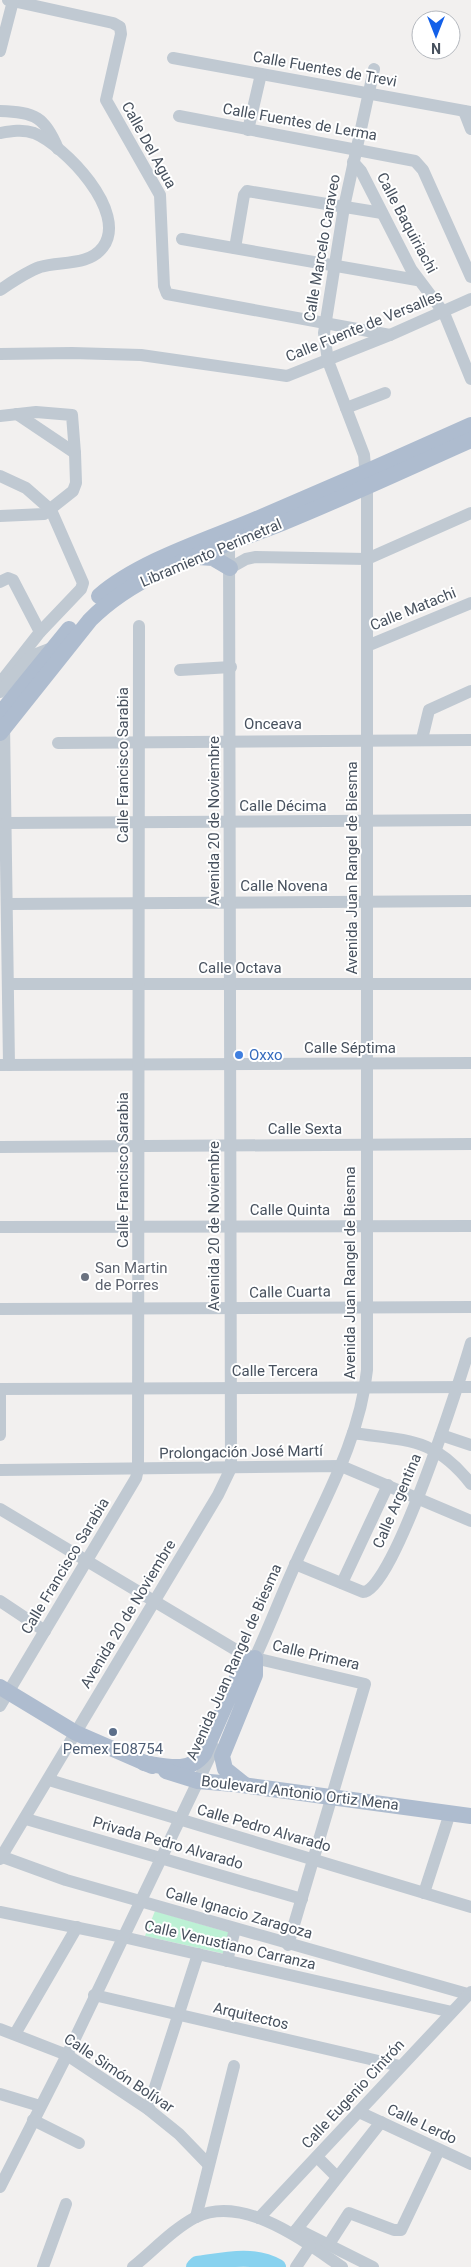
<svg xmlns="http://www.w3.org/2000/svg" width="471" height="2267" viewBox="0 0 471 2267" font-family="Roboto,sans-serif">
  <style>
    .green { fill: #bdf1d5 }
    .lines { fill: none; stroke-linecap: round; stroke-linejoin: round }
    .river { stroke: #88d2ef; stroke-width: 16 }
    .minor { stroke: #c0c9d2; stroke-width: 12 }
    .major { stroke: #aebccf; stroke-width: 16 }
    .major-bridge { stroke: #aebccf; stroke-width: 16 }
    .shop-dot { fill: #3f7fe0; stroke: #fff; stroke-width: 2 }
    .worship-dot { fill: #6b7280; stroke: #fff; stroke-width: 2 }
    .service-dot { fill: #5c6f8a; stroke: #fff; stroke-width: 2 }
    .labels { text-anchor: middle; stroke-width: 4; stroke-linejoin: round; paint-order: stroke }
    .street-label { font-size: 15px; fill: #47515e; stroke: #fff }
    .shop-label { font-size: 15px; fill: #366cbe; stroke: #fff; text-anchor: start }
    .worship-label { font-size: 15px; fill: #5b616d; stroke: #fff; text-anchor: start }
    .service-label { font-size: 15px; fill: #4e5e75; stroke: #fff }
  </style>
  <rect width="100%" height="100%" fill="#f2f0ef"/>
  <!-- green -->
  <polygon class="green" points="155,1911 231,1933 225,1954 145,1936"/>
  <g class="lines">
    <!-- river -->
    <path class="river" d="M194,2267L197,2264C225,2260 253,2253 278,2267"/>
    <!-- minor -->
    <g class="minor">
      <polyline points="8,0 113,23 120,27 121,34 106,100 160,195 164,286 167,294 390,335"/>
      <polyline points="0,51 13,1"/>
      <polyline points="173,58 471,112"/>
      <path d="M0,111C35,112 45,117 58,149"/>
      <polyline points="464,111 471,129"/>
      <polyline points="179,116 415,161 423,170 471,277"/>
      <polyline points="248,130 261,74"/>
      <path d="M0,133C11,131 23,129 34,133C64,145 129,212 103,247C89,266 61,261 40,267C26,272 12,282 0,290"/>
      <polyline points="353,162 361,171 411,269 444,313 471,379"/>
      <polyline points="182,239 417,280"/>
      <polyline points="235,248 244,195 247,191 382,213"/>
      <polyline points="0,354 72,353 141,355 287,376 390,335 471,299"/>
      <polyline points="346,408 385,393"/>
      <polyline points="17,414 75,453"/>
      <polyline points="0,416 36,412 72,415 75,453 76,483 73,491 44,514 0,516"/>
      <polyline points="0,476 26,488 51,510 83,583 81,589 40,632 0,683"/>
      <polyline points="230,568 246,559 256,557 367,559 471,513"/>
      <polyline points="0,582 8,578 13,580 40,632"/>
      <polyline points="367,646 471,603"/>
      <polyline points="180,670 231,667"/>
      <polyline points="0,692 31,656 54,647"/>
      <polyline points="4,723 9,1065"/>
      <polyline points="422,739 429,710 471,691"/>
      <polyline points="58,743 471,740"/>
      <polyline points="6,823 471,820"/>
      <polyline points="8,904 471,901"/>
      <polyline points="8,984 471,984"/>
      <polyline points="0,1065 471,1063"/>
      <polyline points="0,1147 471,1144"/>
      <polyline points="0,1227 471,1226"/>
      <polyline points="0,1309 471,1307"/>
      <polyline points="0,1389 471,1387"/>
      <path d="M353,1433C407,1441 434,1437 471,1484"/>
      <polyline points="0,1435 0,1389"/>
      <polyline points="441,1435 471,1445"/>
      <polyline points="0,1470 341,1466 471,1521"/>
      <polyline points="0,1509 236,1650 255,1658 365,1684 288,1945"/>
      <path d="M295,1564L363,1592C393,1592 461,1377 471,1343"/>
      <polyline points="342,1583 388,1485"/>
      <polyline points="0,1601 45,1631"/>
      <path d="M251,1666C267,1633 280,1598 295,1565C323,1502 360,1440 367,1370V488L364,455L328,361L324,333L344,207L374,69"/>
      <polyline points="0,1706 136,1478 138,1469 139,626"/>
      <polyline points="49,1780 471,1907"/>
      <polyline points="26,1819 302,1899"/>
      <polyline points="0,1856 66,1880 471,1995"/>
      <polyline points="0,1859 218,1495 231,1468 229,535"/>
      <polyline points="424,1893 450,1813"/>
      <polyline points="0,1912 123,1937 452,2012"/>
      <polyline points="227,1961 235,1929"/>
      <polyline points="94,1995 400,2066"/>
      <polyline points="0,2029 67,2055 148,2109 179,2134 208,2164"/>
      <polyline points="15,2034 77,1927"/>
      <polyline points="0,2094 40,2106"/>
      <polyline points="148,2109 198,1954"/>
      <polyline points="359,2112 471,2164"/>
      <polyline points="33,2120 79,2143"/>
      <polyline points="317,2157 337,2177"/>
      <polyline points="0,2187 67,2055 214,1748"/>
      <polyline points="196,2217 234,2066"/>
      <polyline points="259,2218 471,1992"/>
      <polyline points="297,2229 373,2267"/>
      <polyline points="293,2234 381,2122"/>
      <polyline points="329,2244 349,2213 394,2230 401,2230 439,2150"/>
      <polyline points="43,2267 66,2204"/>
      <path d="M133,2267C153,2251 173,2229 196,2217C244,2194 305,2242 342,2267"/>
      <polyline points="296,2267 310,2246"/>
    </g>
    <!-- major -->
    <g class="major">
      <polyline points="198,557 213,558 230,568"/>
      <path d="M99,596C138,562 204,541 252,521C325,490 398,458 471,425"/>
      <polyline points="0,714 69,629"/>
      <path d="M0,733L90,620C139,570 219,548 282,523C346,497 408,468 471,440"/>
      <polyline points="0,1687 76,1733 152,1766"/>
      <path d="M144,1763C165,1766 189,1774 204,1754L241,1669L246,1662L255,1658V1675L222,1756L225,1769L245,1785"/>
      <polyline points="235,1784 471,1816"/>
    </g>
    <!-- major-bridge -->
    <polyline class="major-bridge" points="166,1771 198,1781 233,1784"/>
  </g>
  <!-- markers -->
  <circle class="shop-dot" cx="239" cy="1055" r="5"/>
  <circle class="worship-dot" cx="85" cy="1277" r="5"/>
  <circle class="service-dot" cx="113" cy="1732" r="5"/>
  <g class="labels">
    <!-- street labels -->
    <g class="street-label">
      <text transform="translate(325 69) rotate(10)" y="5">Calle Fuentes de Trevi</text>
      <text transform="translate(300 122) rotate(10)" y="5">Calle Fuentes de Lerma</text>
      <text transform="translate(149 145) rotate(61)" y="5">Calle Del Agua</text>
      <text transform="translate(407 223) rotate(62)" y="5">Calle Baquiriachi</text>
      <text transform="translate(322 248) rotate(-80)" y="5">Calle Marcelo Caraveo</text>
      <text transform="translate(364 326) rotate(-22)" y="5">Calle Fuente de Versalles</text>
      <text transform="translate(211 553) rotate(-23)" y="5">Libramiento Perimetral</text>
      <text transform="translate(413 609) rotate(-22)" y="5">Calle Matachi</text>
      <text x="273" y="729">Onceava</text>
      <text transform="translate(123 765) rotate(-90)" y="5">Calle Francisco Sarabia</text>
      <text x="283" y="811">Calle Décima</text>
      <text transform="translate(214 821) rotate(-90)" y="5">Avenida 20 de Noviembre</text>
      <text transform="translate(352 868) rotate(-90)" y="5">Avenida Juan Rangel de Biesma</text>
      <text x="284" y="891">Calle Novena</text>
      <text x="240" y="973">Calle Octava</text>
      <text x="350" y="1053">Calle Séptima</text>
      <text x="305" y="1134">Calle Sexta</text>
      <text transform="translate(123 1170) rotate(-90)" y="5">Calle Francisco Sarabia</text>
      <text x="290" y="1215">Calle Quinta</text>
      <text transform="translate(214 1226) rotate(-90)" y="5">Avenida 20 de Noviembre</text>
      <text transform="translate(350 1273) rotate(-90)" y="5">Avenida Juan Rangel de Biesma</text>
      <text transform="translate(290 1292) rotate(-1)" y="5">Calle Cuarta</text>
      <text x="275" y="1376">Calle Tercera</text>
      <text transform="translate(241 1452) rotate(-1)" y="5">Prolongación José Martí</text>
      <text transform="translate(397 1501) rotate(-67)" y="5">Calle Argentina</text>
      <text transform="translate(65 1566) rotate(-59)" y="5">Calle Francisco Sarabia</text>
      <text transform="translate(128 1614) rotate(-59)" y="5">Avenida 20 de Noviembre</text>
      <text transform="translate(316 1655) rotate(13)" y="5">Calle Primera</text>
      <text transform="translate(234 1662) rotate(-66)" y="5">Avenida Juan Rangel de Biesma</text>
      <text transform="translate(300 1793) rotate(7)" y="5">Boulevard Antonio Ortiz Mena</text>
      <text transform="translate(264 1828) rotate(16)" y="5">Calle Pedro Alvarado</text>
      <text transform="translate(168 1843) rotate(16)" y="5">Privada Pedro Alvarado</text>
      <text transform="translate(239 1913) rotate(16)" y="5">Calle Ignacio Zaragoza</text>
      <text transform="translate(230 1945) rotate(13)" y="5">Calle Venustiano Carranza</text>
      <text transform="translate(251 2016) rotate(13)" y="5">Arquitectos</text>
      <text transform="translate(119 2073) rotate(34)" y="5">Calle Simón Bolívar</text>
      <text transform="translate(353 2094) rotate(-47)" y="5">Calle Eugenio Cintrón</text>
      <text transform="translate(422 2124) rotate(25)" y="5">Calle Lerdo</text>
    </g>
    <!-- shop labels -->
    <g class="shop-label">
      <text x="249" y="1060">Oxxo</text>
    </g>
    <!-- worship labels -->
    <g class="worship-label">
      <text x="95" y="1273">San Martin<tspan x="95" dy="17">de Porres</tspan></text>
    </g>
    <!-- service labels -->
    <g class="service-label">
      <text x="113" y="1754">Pemex E08754</text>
    </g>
  </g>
  <!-- north arrow -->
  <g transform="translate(436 35) rotate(180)"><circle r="24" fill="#ffffff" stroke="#b5b9bf"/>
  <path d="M0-4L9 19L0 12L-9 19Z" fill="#1360e9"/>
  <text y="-8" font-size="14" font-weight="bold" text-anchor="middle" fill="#47515e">N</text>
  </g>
</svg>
